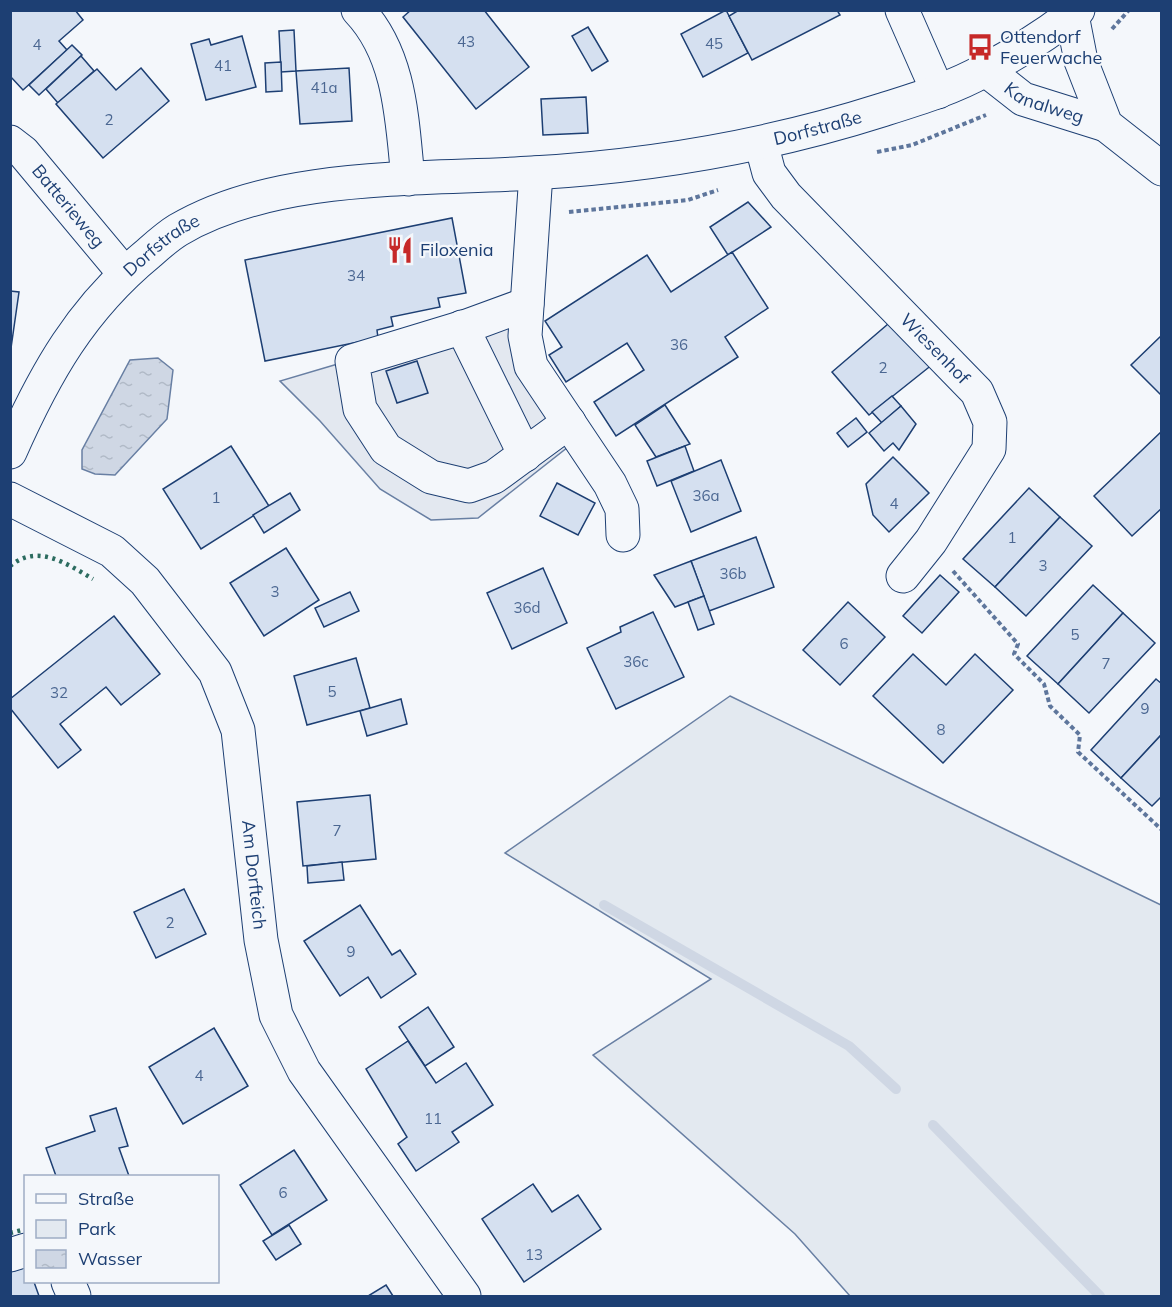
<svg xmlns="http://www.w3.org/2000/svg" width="1172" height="1307" viewBox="0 0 1172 1307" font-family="Mulish,sans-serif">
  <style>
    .green { fill: #e3e9f0; stroke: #687fa3; stroke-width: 1.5 }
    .parking { fill: #e3e8f0; stroke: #687fa3; stroke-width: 1.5 }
    .water { fill: url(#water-ripples); stroke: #687fa3; stroke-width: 1.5 }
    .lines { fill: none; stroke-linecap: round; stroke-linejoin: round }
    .stream { stroke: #cfd7e4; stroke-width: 10 }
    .building { fill: #d5e0f0; stroke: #1d3f73; stroke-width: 1.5 }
    .minor-casing { stroke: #1d3f73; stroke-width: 35 }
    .major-casing { stroke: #1d3f73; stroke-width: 35 }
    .path { stroke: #5e769c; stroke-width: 4; stroke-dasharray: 4.5 3; stroke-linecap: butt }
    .minor { stroke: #f4f7fb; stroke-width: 33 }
    .major { stroke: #f4f7fb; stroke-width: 33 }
    .hedge { stroke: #2c6c60; stroke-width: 4.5; stroke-dasharray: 3 4.5; stroke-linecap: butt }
    .labels { text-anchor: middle; stroke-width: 4.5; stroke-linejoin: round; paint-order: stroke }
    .number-label { font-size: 15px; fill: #4b6792 }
    .poi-label { font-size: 18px; fill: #1d3f73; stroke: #f4f7fb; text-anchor: start }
    .street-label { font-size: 18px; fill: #1d3f73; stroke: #f4f7fb }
  </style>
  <defs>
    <pattern id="water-ripples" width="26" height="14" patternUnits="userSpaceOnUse" patternTransform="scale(1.5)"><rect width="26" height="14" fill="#cfd7e4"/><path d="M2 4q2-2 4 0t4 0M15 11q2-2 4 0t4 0" fill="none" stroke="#b1bac7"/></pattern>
  </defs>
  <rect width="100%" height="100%" fill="#f4f7fb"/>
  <!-- green -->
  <polygon class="green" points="730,696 1161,905 1161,1296 850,1296 795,1234 593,1055 711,979 505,853"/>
  <!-- parking -->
  <polygon class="parking" points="508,298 568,447 478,518 431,520 380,489 320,421 280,381 341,363"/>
  <!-- water -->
  <polygon class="water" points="158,358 173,370 167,419 115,475 95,474 82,469 82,450 130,360"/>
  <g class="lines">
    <!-- stream -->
    <g class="stream">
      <polyline points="604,905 849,1046 896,1089"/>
      <polyline points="933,1125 1100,1296"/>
    </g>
  </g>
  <!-- building -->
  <g class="building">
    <polygon points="10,10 75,10 83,20 59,41 67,50 23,90 10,76"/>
    <polygon points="411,10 484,10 529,67 476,109 403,17"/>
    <polygon points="726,10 748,53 703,77 681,34"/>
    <polygon points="739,10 837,10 840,15 752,60 729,16"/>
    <polygon points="588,27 608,61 592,71 572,36"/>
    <polygon points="294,30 296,71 281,72 279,31"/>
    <polygon points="242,36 256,87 206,100 191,44 209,39 211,45"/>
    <polygon points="72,45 82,55 39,95 29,85"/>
    <polygon points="81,56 94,71 58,103 46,89"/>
    <polygon points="281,62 282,91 266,92 265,63"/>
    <polygon points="141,68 169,101 103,158 56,104 97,69 116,90"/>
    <polygon points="349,68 352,121 300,124 296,71"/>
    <polygon points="586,97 588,133 543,135 541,99"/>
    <polygon points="748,202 771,227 728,255 710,227"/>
    <polygon points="452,218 466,293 438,298 440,307 391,317 393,326 377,330 378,338 265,361 245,260"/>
    <polygon points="732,252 768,308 725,337 738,357 616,436 594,402 644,370 627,343 566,382 549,355 562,347 545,321 647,255 671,292"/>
    <polygon points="10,291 19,292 10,355"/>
    <polygon points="895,318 933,364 869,415 832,372"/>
    <polygon points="1162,335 1162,396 1131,365"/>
    <polygon points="417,361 428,393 397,403 386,371"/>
    <polygon points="892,396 901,406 882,423 872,412"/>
    <polygon points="665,405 690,444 656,457 635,425"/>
    <polygon points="901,406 916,424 899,450 893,443 884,451 869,433"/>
    <polygon points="856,418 867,432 848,447 837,433"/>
    <polygon points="1162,431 1162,508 1132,536 1094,496"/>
    <polygon points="231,446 269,506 201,549 163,489"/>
    <polygon points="685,446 694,471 657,486 647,461"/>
    <polygon points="893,457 929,493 889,532 873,515 866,484"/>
    <polygon points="721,460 741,511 691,532 671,481"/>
    <polygon points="557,483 595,503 578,535 540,516"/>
    <polygon points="1029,488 1060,517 995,587 963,559"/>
    <polygon points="290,493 300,510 264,533 253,515"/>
    <polygon points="1060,517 1092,546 1026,616 995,587"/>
    <polygon points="756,537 774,587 709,611 691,561"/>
    <polygon points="286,548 319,600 264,636 230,583"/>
    <polygon points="691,561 704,596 675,607 654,575"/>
    <polygon points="543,568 567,623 512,649 487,593"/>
    <polygon points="940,575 959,592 922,633 903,616"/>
    <polygon points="1093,585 1123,613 1058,684 1027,656"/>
    <polygon points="350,592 359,611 324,627 315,608"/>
    <polygon points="704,596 714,624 698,630 688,602"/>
    <polygon points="848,602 885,637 840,685 803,650"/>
    <polygon points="653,612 684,677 616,709 587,648 621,632 620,627"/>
    <polygon points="1123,613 1155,643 1089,713 1058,684"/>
    <polygon points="114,616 160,674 121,705 106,687 60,724 81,750 58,768 10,708 10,699"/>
    <polygon points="913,654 946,685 975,654 1013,690 943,763 873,696"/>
    <polygon points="356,658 370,708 307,725 294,676"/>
    <polygon points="1156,679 1162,684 1162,734 1121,778 1091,750"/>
    <polygon points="401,699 407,724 367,736 360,711"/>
    <polygon points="1162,734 1162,796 1152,806 1121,778"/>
    <polygon points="370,795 376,859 303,866 297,802"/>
    <polygon points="342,862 344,880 308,883 307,866"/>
    <polygon points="184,889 206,934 156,958 134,912"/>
    <polygon points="360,905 392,955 400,950 416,974 381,998 368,977 340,996 304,941"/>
    <polygon points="428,1007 454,1047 425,1066 399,1027"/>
    <polygon points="214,1028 248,1086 183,1124 149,1067"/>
    <polygon points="408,1041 436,1083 466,1063 493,1105 452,1132 459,1142 416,1171 398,1144 407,1137 366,1069"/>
    <polygon points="116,1108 128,1146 119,1148 129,1176 56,1176 46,1148 95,1131 90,1116"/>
    <polygon points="294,1150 327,1200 272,1235 240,1185"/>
    <polygon points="533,1184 552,1212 578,1195 601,1229 524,1282 482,1219"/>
    <polygon points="289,1225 301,1244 276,1260 263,1241"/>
    <polygon points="26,1267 26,1282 34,1282 39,1296 10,1296 10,1272"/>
    <polygon points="386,1285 393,1296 368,1296"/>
  </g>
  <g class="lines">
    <defs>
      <g id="minor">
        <path d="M358,10C401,55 402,121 408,179"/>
        <polyline points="902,10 938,92"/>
        <polyline points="1072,15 1081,61 1106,125 1162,169"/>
        <path id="s1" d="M986,70L1023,99L1106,125"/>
        <path id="s2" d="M10,142L23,152L124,273"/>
        <path id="s3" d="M761,143L769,173L786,196L977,392L990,422L989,449L931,541L903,576"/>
        <polyline points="536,173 525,336 531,366 610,484 622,509 623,535"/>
        <polyline points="527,304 467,326 352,361 360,409 386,449 431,477 469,486 494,477 569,422"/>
        <polyline points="462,327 525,455"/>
        <path id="s4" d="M10,499L112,551L145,581L215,672L238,730L261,940L276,1015L304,1071L464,1296"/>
        <polyline points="10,1255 26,1250"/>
        <polyline points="68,1282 74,1296"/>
      </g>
      <g id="major">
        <path id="s5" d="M10,452C45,373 81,309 149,253C158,245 168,236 178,230C276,172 421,180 532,173C651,166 769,146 882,110C917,99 953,88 985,70C1017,53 1050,32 1078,10"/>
      </g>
    </defs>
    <!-- minor casing -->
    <use href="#minor" class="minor-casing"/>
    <!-- major casing -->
    <use href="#major" class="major-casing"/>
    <!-- path -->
    <g class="path">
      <polyline points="1112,29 1129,10"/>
      <polyline points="877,152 912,145 986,115"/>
      <polyline points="569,212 688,200 718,190"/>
      <polyline points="953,571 1018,644 1014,654 1044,684 1050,706 1080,735 1078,752 1162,830"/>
    </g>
    <!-- minor -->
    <use href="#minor" class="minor"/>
    <!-- major -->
    <use href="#major" class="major"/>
    <!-- hedge -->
    <g class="hedge">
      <path d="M10,566C38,543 67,564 93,579"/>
      <polyline points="10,1233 26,1229"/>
    </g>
  </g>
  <!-- icons -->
  <defs>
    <symbol id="bus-bare" viewBox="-9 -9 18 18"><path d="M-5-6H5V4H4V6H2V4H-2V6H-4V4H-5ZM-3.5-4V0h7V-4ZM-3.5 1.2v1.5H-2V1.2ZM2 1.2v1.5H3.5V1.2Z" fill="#c62828" stroke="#f4f7fb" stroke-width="2.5" paint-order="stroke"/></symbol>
    <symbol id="restaurant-bare" viewBox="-9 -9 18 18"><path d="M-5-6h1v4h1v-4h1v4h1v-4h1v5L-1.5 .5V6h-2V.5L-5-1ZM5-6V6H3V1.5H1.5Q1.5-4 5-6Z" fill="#c62828" stroke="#f4f7fb" stroke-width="2.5" paint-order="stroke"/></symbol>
  </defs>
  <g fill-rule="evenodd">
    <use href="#bus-bare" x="961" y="28" width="38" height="38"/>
    <use href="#restaurant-bare" x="381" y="231" width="38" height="38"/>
  </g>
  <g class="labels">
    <!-- number labels -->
    <g class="number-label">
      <text x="466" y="47">43</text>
      <text x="714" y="49">45</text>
      <text x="37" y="50">4</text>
      <text x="223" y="71">41</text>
      <text x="324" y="93">41a</text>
      <text x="109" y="125">2</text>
      <text x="356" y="281">34</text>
      <text x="679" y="350">36</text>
      <text x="883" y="373">2</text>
      <text x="706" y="501">36a</text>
      <text x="216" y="503">1</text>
      <text x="894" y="509">4</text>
      <text x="1012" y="543">1</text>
      <text x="1043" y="571">3</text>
      <text x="733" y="579">36b</text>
      <text x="275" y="597">3</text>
      <text x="527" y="613">36d</text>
      <text x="1075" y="640">5</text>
      <text x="844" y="649">6</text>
      <text x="636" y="667">36c</text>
      <text x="1106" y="669">7</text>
      <text x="332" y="697">5</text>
      <text x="59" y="698">32</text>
      <text x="1145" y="714">9</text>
      <text x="941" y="735">8</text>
      <text x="337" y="836">7</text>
      <text x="170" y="928">2</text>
      <text x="351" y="957">9</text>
      <text x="199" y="1081">4</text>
      <text x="433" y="1124">11</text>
      <text x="283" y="1198">6</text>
      <text x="534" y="1260">13</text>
    </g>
    <!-- poi labels -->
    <g class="poi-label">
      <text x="1000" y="43">Ottendorf<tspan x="1000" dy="21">Feuerwache</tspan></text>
      <text x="420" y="256">Filoxenia</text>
    </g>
    <!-- street labels -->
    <g class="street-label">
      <text dy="6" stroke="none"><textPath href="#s1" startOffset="68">Kanalweg</textPath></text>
      <text dy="6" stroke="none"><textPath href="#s5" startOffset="934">Dorfstraße</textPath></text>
      <text dy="6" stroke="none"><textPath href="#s2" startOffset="87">Batterieweg</textPath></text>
      <text dy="6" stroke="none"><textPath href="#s5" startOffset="260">Dorfstraße</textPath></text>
      <text dy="6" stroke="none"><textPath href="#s3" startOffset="273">Wiesenhof</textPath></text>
      <text dy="6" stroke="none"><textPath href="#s4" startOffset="482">Am Dorfteich</textPath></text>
    </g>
  </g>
  <!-- border -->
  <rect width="1172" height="1307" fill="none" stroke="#1d3f73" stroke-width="24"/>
  <!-- legend -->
  <rect x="24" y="1175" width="195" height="108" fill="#f4f7fb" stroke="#9eadc5" stroke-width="1.5"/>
  <rect x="36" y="1194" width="30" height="9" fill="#f4f7fb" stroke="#9eadc5" stroke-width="1.5"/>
  <text x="78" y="1205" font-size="18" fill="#1d3f73">Straße</text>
  <rect x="36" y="1220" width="30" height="18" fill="#e3e9f0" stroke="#9eadc5" stroke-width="1.5"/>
  <text x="78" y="1235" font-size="18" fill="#1d3f73">Park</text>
  <rect x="36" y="1250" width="30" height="18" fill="url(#water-ripples)" stroke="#9eadc5" stroke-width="1.5"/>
  <text x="78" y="1265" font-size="18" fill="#1d3f73">Wasser</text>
</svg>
